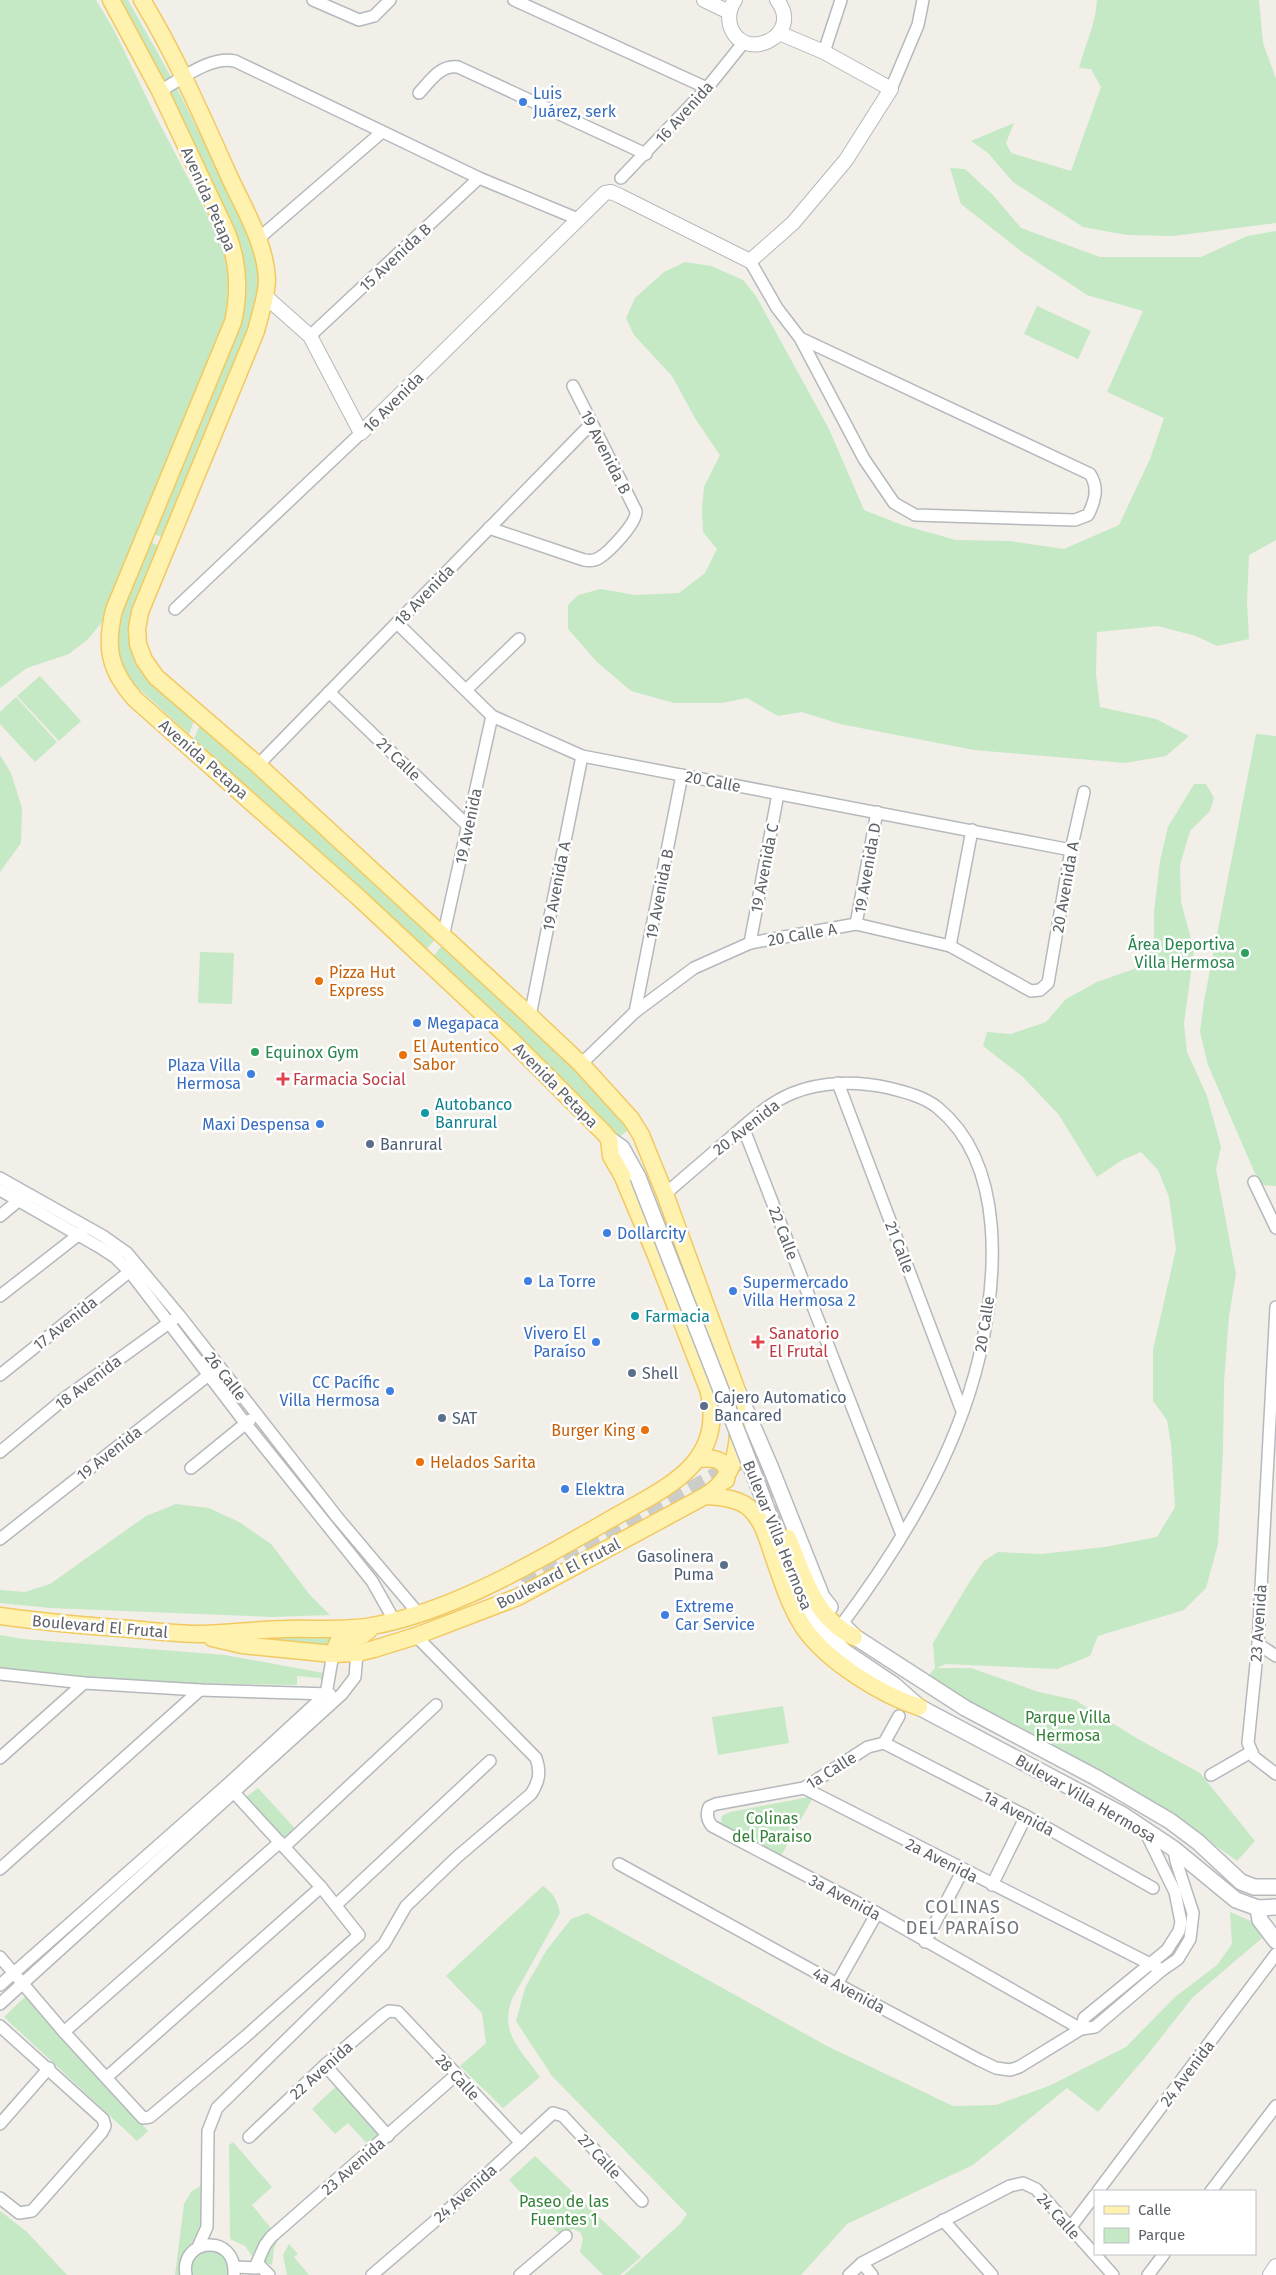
<svg xmlns="http://www.w3.org/2000/svg" width="1276" height="2275" viewBox="0 0 1276 2275" font-family="'Fira Sans',sans-serif">
  <style>
    .green { fill: #c5e8c5 }
    .lines { fill: none; stroke-linecap: round; stroke-linejoin: round }
    .primary-tunnel { stroke: #ccccc8; stroke-width: 16; stroke-dasharray: 16 8; stroke-linecap: butt }
    .minor-casing { stroke: #b5b8bc; stroke-width: 14 }
    .tertiary-casing { stroke: #b5b8bc; stroke-width: 16 }
    .secondary-casing { stroke: #b6babf; stroke-width: 18 }
    .primary-casing { stroke: #f2c960; stroke-width: 19 }
    .minor { stroke: #fff; stroke-width: 11 }
    .tertiary { stroke: #fff; stroke-width: 14 }
    .secondary { stroke: #fff; stroke-width: 15 }
    .primary { stroke: #fff2af; stroke-width: 16 }
    .secondary-bridge-casing { stroke: #b6babf; stroke-width: 18; stroke-linecap: butt }
    .secondary-bridge { stroke: #fff; stroke-width: 15 }
    .shop-dot { fill: #3f7fe0; stroke: #fff; stroke-width: 2 }
    .leisure-dot { fill: #2e9e5b; stroke: #fff; stroke-width: 2 }
    .food-dot { fill: #e8710a; stroke: #fff; stroke-width: 2 }
    .health-dot { fill: #e0444e; stroke: #fff; stroke-width: 2 }
    .culture-dot { fill: #0f9aa8; stroke: #fff; stroke-width: 2 }
    .service-dot { fill: #5c6f8a; stroke: #fff; stroke-width: 2 }
    .labels { text-anchor: middle; stroke-width: 5; stroke-linejoin: round; paint-order: stroke }
    .shop-label { font-size: 16px; fill: #366cbe; stroke: #fff; text-anchor: start }
    .street-label { font-size: 16px; fill: #5f6368; stroke: #fff }
    .leisure-label { font-size: 16px; fill: #27864d; stroke: #fff; text-anchor: end }
    .food-label { font-size: 16px; fill: #c56008; stroke: #fff; text-anchor: start }
    .health-label { font-size: 16px; fill: #be3a42; stroke: #fff; text-anchor: start }
    .culture-label { font-size: 16px; fill: #0d838f; stroke: #fff; text-anchor: start }
    .service-label { font-size: 16px; fill: #4e5e75; stroke: #fff; text-anchor: start }
    .park-label { font-size: 16px; fill: #348238; stroke: #fff }
    .neighbourhood-label { font-size: 18px; letter-spacing: 1px; fill: #70757a; stroke: #fff }
  </style>
  <rect width="100%" height="100%" fill="#f1efe8"/>
  <!-- green -->
  <g class="green">
    <polygon points="0,0 96,0 114,30 155,115 222,243 229,278 226,314 102,622 88,639 69,654 27,668 0,688"/>
    <polygon points="118,0 128,0 175,84 248,232 257,260 260,282 256,313 165,538 150,533 244,290"/>
    <path d="M1097,0H1259L1263,43L1276,79V223L1173,236L1127,235L1083,227L1013,182L988,153L971,141L1014,123L1006,143L1011,153L1071,171L1101,87L1091,69L1079,68C1085,45 1096,23 1097,0Z"/>
    <polygon points="950,168 965,169 993,195 1021,228 1100,257 1201,257 1247,236 1276,231 1276,540 1249,555 1247,602 1249,639 1217,646 1196,636 1158,626 1097,632 1096,674 1100,707 1156,719 1189,736 1166,756 1125,763 974,750 840,724 802,712 778,716 747,698 722,703 674,703 631,691 597,662 568,629 568,605 578,595 601,589 635,595 679,593 705,573 717,549 703,532 702,509 704,487 720,455 696,420 672,376 634,335 626,318 635,298 664,272 685,262 711,266 743,280 756,296 829,429 864,510 902,525 956,540 1010,541 1064,549 1119,525 1150,459 1164,418 1107,392 1143,311 1087,295 1022,252 961,204"/>
    <polygon points="1037,306 1091,331 1078,359 1024,334"/>
    <polygon points="147,541 162,547 131,632 195,719 189,734 124,675 113,651 114,631"/>
    <polygon points="40,676 81,721 59,741 17,696"/>
    <polygon points="16,697 57,742 35,762 0,724 0,712"/>
    <polygon points="201,722 438,936 426,950 194,739"/>
    <polygon points="1256,734 1276,736 1276,1186 1260,1185 1208,1065 1200,1032 1204,1001"/>
    <polygon points="0,755 11,773 22,808 21,843 0,872"/>
    <polygon points="1194,784 1206,784 1214,798 1210,811 1190,831 1180,865 1181,902 1194,950 1184,1023 1187,1052 1207,1096 1221,1147 1216,1169 1236,1274 1229,1316 1224,1382 1223,1450 1218,1544 1206,1588 1184,1610 1098,1636 1090,1656 1057,1669 946,1664 937,1668 971,1668 1039,1692 1075,1700 1138,1739 1200,1773 1255,1841 1237,1861 1182,1821 1135,1791 964,1703 929,1675 935,1668 933,1643 970,1581 984,1561 998,1552 1041,1554 1105,1547 1157,1537 1175,1507 1171,1444 1167,1420 1153,1401 1153,1350 1176,1249 1169,1197 1158,1170 1141,1152 1122,1160 1097,1177 1059,1115 1022,1076 983,1046 987,1032 1011,1034 1046,1022 1066,999 1097,982 1134,969 1154,948 1154,912 1160,861 1168,827"/>
    <polygon points="444,943 533,1022 629,1129 617,1139 433,957"/>
    <polygon points="200,952 234,953 232,1004 198,1003"/>
    <polygon points="176,1504 209,1508 239,1522 271,1544 310,1595 330,1615 272,1617 50,1608 0,1603 0,1590 25,1592 50,1584 146,1516"/>
    <polygon points="333,1634 333,1646 245,1637"/>
    <polygon points="0,1635 23,1639 225,1655 329,1674 324,1684 320,1678 297,1676 297,1685 98,1681 0,1670"/>
    <polygon points="783,1706 789,1743 718,1755 712,1717"/>
    <polygon points="258,1788 302,1836 289,1847 245,1798"/>
    <polygon points="809,1797 812,1799 781,1856 721,1823 722,1816 730,1812"/>
    <path d="M543,1886C554,1893 557,1901 560,1913L512,1999C499,2033 521,2050 540,2077L503,2108L460,2066L486,2043L482,2013L446,1976Z"/>
    <polygon points="1230,1912 1253,1922 1262,1938 1193,1997 1144,2059 1098,2112 1067,2088 973,2165 847,2224 801,2275 624,2275 680,2224 687,2214 552,2076 516,2021 525,1988 546,1951 571,1919 587,1913 827,2046 953,2106 996,2105 1049,2086 1126,2047 1175,1997 1217,1965 1232,1944"/>
    <polygon points="26,1996 148,2131 137,2141 4,2017"/>
    <polygon points="341,2082 392,2135 374,2151 348,2123 335,2134 312,2109"/>
    <polygon points="233,2142 272,2187 252,2205 279,2238 274,2248 272,2265 255,2260 245,2246 230,2239 229,2145"/>
    <polygon points="535,2156 641,2257 620,2275 603,2275 580,2252 583,2238 580,2232 573,2229 558,2233 509,2180"/>
    <polygon points="202,2185 205,2240 183,2257 180,2275 175,2275 184,2204 191,2192"/>
    <polygon points="0,2211 27,2232 67,2275 0,2275"/>
    <polygon points="289,2244 298,2254 294,2257 309,2275 287,2275 283,2255"/>
    <polygon points="222,2249 233,2275 188,2275 194,2251"/>
  </g>
  <g class="lines">
    <!-- primary-tunnel -->
    <polyline class="primary-tunnel" points="522,1582 740,1462 755,1463 764,1471 788,1538"/>
    <defs>
      <g id="minor">
        <polyline points="313,0 359,20 374,16 390,0"/>
        <polyline points="514,0 707,88"/>
        <polyline points="824,52 841,0"/>
        <polyline points="891,89 918,25 923,0"/>
        <path d="M160,91C182,79 209,56 235,61L479,178L578,219"/>
        <path d="M419,93C430,81 441,64 458,67L646,154"/>
        <polyline points="621,178 707,88 744,42"/>
        <polyline points="258,239 382,132"/>
        <path d="M750,261L777,308L800,338L864,459L894,503L915,515L1075,520L1088,515C1095,501 1099,488 1090,474L800,338"/>
        <polyline points="310,336 479,178"/>
        <path d="M489,528L584,560C589,561 594,561 599,558C609,552 637,523 636,511L573,386"/>
        <polyline points="175,609 361,433"/>
        <polyline points="397,623 492,716 582,756 1071,850"/>
        <polyline points="466,690 519,639"/>
        <polyline points="329,692 468,826"/>
        <polyline points="258,765 591,424"/>
        <polyline points="856,924 877,812"/>
        <polyline points="443,937 492,716"/>
        <polyline points="750,943 778,794"/>
        <polyline points="950,946 972,830"/>
        <polyline points="635,1012 682,775"/>
        <polyline points="530,1016 582,756"/>
        <polyline points="581,1064 635,1012 694,968 750,943 856,924 950,946 1031,991 1040,990 1048,983 1071,850 1084,792"/>
        <polyline points="838,1083 962,1411"/>
        <polyline points="743,1127 902,1535"/>
        <polyline points="0,1178 103,1236 127,1253 179,1315 337,1517 418,1613"/>
        <polyline points="1254,1182 1276,1228"/>
        <polyline points="0,1190 101,1248 116,1258 130,1272 246,1424 372,1581 394,1620"/>
        <path d="M665,1194C686,1176 707,1158 729,1139C749,1122 768,1103 793,1093C823,1081 858,1081 889,1088C905,1092 925,1097 938,1108C1007,1165 997,1280 979,1358C956,1455 901,1545 842,1624"/>
        <polyline points="0,1216 24,1196"/>
        <polyline points="0,1296 82,1232"/>
        <polyline points="1276,1307 1258,1644 1248,1743 1254,1757 1276,1774"/>
        <polyline points="0,1375 134,1268"/>
        <polyline points="0,1452 65,1398 173,1320"/>
        <polyline points="191,1468 250,1420"/>
        <polyline points="0,1539 215,1370"/>
        <polyline points="1258,1644 1276,1656"/>
        <polyline points="0,1674 84,1683 200,1690 330,1694"/>
        <path d="M899,1716L884,1743L868,1747L804,1788L716,1804L709,1807C706,1814 707,1820 712,1826L877,1913L1081,2029"/>
        <polyline points="884,1743 1026,1816 1153,1888"/>
        <polyline points="0,1758 84,1683"/>
        <polyline points="1211,1775 1251,1752"/>
        <polyline points="804,1788 1162,1970"/>
        <polyline points="284,1847 436,1705"/>
        <polyline points="619,1864 837,1984 979,2060 996,2068 1010,2070 1019,2067 1081,2029 1095,2027 1162,1970 1178,1959 1190,1939 1193,1913 1176,1861 1174,1849"/>
        <polyline points="0,1869 200,1690"/>
        <polyline points="992,1885 1026,1816"/>
        <polyline points="336,1905 490,1761"/>
        <polyline points="925,1942 963,1870"/>
        <polyline points="0,1957 64,2032 143,2118 150,2117 246,2036 359,1935 321,1887 227,1785"/>
        <polyline points="837,1984 877,1913"/>
        <polyline points="0,1985 227,1785 326,1694 333,1654"/>
        <polyline points="0,2004 342,1694 355,1677 357,1653"/>
        <polyline points="0,2026 103,2119 105,2126 102,2132 32,2211 19,2213 0,2198"/>
        <polyline points="1081,2029 1084,2018 1167,1950 1179,1931 1181,1922 1175,1892 1144,1829"/>
        <polyline points="64,2032 280,1842"/>
        <polyline points="325,2065 388,2136"/>
        <polyline points="107,2077 321,1887"/>
        <polyline points="0,2124 49,2068"/>
        <polyline points="249,2137 325,2065 383,2015 389,2011 398,2012 521,2143"/>
        <polyline points="1098,2191 1276,1954"/>
        <polyline points="1211,2191 1276,2106"/>
        <polyline points="943,2220 992,2275"/>
        <polyline points="1070,2228 1095,2195"/>
        <path d="M198,2247L207,2227L208,2131L217,2108L384,1944L406,1906L457,1857L531,1794C539,1782 541,1772 536,1758L416,1636"/>
        <polyline points="257,2263 265,2245 271,2237 456,2075"/>
        <polyline points="862,2263 872,2275"/>
        <polyline points="235,2267 256,2268 257,2263 269,2275"/>
        <path d="M186,2275C179,2238 237,2232 234,2275"/>
        <polyline points="372,2275 449,2209 553,2113 563,2116 642,2201"/>
        <polyline points="520,2275 566,2236"/>
        <polyline points="849,2275 862,2263 1010,2186 1023,2183 1036,2189 1113,2275"/>
        <polyline points="1148,2275 1164,2254"/>
      </g>
      <g id="tertiary">
        <polyline points="704,0 729,12"/>
        <path d="M735,0C730,7 728,16 730,25C742,65 805,36 777,0"/>
        <polyline points="265,296 310,336 361,433 605,193 611,192 620,196 750,261 793,223 846,160 891,89 824,52 779,33"/>
        <polyline points="1270,2275 1276,2266"/>
      </g>
      <g id="secondary">
        <polyline points="609,1139 622,1148 638,1177"/>
        <polyline points="738,1392 770,1466 822,1597 830,1607"/>
        <polyline points="758,1485 797,1591 814,1621 845,1652 894,1685 919,1707 1123,1815 1174,1849 1236,1900 1258,1908 1276,1907"/>
        <polyline points="845,1627 855,1637 965,1708 1095,1777 1170,1821 1198,1842 1241,1882 1254,1887 1276,1887"/>
        <polyline points="1258,1908 1260,1920 1276,1941"/>
      </g>
      <g id="primary">
        <path d="M142,0C176,56 202,116 229,176C244,209 265,242 267,279C267,297 260,314 256,331L140,612L137,629L138,644L144,660L156,677L258,765L530,1016L581,1064L631,1119L641,1135L665,1194L736,1388C740,1428 743,1474 705,1496L518,1597L416,1636L374,1649L357,1653L333,1654L242,1645L212,1638"/>
        <path d="M698,1459C710,1458 722,1457 727,1470L726,1480"/>
        <path d="M705,1496C719,1497 737,1498 748,1507C763,1519 768,1541 774,1558C782,1581 790,1607 804,1628C827,1661 881,1695 919,1707"/>
        <path d="M788,1538C804,1576 814,1618 854,1637"/>
        <path d="M0,1616C43,1622 87,1626 131,1629C154,1631 177,1634 200,1634C229,1634 257,1629 286,1629C314,1628 344,1631 372,1626C456,1611 544,1557 618,1515C670,1486 727,1460 708,1389L657,1258L622,1175L611,1156L609,1139L604,1133L509,1038L358,897L135,699C109,670 105,647 114,610L233,322C240,291 239,263 227,233L160,91L111,0"/>
        <polyline points="333,1654 338,1642 363,1635 369,1630"/>
      </g>
    </defs>
    <!-- minor casing -->
    <use href="#minor" class="minor-casing"/>
    <!-- tertiary casing -->
    <use href="#tertiary" class="tertiary-casing"/>
    <!-- secondary casing -->
    <use href="#secondary" class="secondary-casing"/>
    <!-- primary casing -->
    <use href="#primary" class="primary-casing"/>
    <!-- minor -->
    <use href="#minor" class="minor"/>
    <!-- tertiary -->
    <use href="#tertiary" class="tertiary"/>
    <!-- secondary -->
    <use href="#secondary" class="secondary"/>
    <!-- primary -->
    <use href="#primary" class="primary"/>
    <defs>
      <polyline id="secondary-bridge" points="638,1177 758,1485"/>
    </defs>
    <!-- secondary-bridge casing -->
    <use href="#secondary-bridge" class="secondary-bridge-casing"/>
    <!-- secondary-bridge -->
    <use href="#secondary-bridge" class="secondary-bridge"/>
  </g>
  <!-- markers -->
  <g class="shop-dot">
    <circle cx="523" cy="102" r="5"/>
    <circle cx="417" cy="1023" r="5"/>
    <circle cx="251" cy="1074" r="5"/>
    <circle cx="320" cy="1124" r="5"/>
    <circle cx="607" cy="1233" r="5"/>
    <circle cx="528" cy="1281" r="5"/>
    <circle cx="733" cy="1291" r="5"/>
    <circle cx="596" cy="1342" r="5"/>
    <circle cx="390" cy="1391" r="5"/>
    <circle cx="565" cy="1489" r="5"/>
    <circle cx="665" cy="1615" r="5"/>
  </g>
  <g class="leisure-dot">
    <circle cx="1245" cy="953" r="5"/>
    <circle cx="255" cy="1052" r="5"/>
  </g>
  <g class="food-dot">
    <circle cx="319" cy="981" r="5"/>
    <circle cx="403" cy="1055" r="5"/>
    <circle cx="645" cy="1430" r="5"/>
    <circle cx="420" cy="1462" r="5"/>
  </g>
  <g class="health-dot">
    <path d="M280.5 1071.5h5v5h5v5h-5v5h-5v-5h-5v-5h5z"/>
    <path d="M755.5 1334.5h5v5h5v5h-5v5h-5v-5h-5v-5h5z"/>
  </g>
  <g class="culture-dot">
    <circle cx="425" cy="1113" r="5"/>
    <circle cx="635" cy="1316" r="5"/>
  </g>
  <g class="service-dot">
    <circle cx="370" cy="1144" r="5"/>
    <circle cx="632" cy="1373" r="5"/>
    <circle cx="704" cy="1406" r="5"/>
    <circle cx="442" cy="1418" r="5"/>
    <circle cx="724" cy="1565" r="5"/>
  </g>
  <g class="labels">
    <!-- shop labels -->
    <g class="shop-label">
      <text x="533" y="99">Luis<tspan x="533" dy="18">Juárez, serk</tspan></text>
      <text x="427" y="1029">Megapaca</text>
      <text x="241" y="1071" text-anchor="end">Plaza Villa<tspan x="241" dy="18">Hermosa</tspan></text>
      <text x="310" y="1130" text-anchor="end">Maxi Despensa</text>
      <text x="617" y="1239">Dollarcity</text>
      <text x="538" y="1287">La Torre</text>
      <text x="743" y="1288">Supermercado<tspan x="743" dy="18">Villa Hermosa 2</tspan></text>
      <text x="586" y="1339" text-anchor="end">Vivero El<tspan x="586" dy="18">Paraíso</tspan></text>
      <text x="380" y="1388" text-anchor="end">CC Pacífic<tspan x="380" dy="18">Villa Hermosa</tspan></text>
      <text x="575" y="1495">Elektra</text>
      <text x="675" y="1612">Extreme<tspan x="675" dy="18">Car Service</tspan></text>
    </g>
    <!-- street labels -->
    <g class="street-label">
      <text transform="translate(684 112) rotate(-48)" y="6">16 Avenida</text>
      <text transform="translate(209 199) rotate(66)" y="6">Avenida Petapa</text>
      <text transform="translate(395 257) rotate(-43)" y="6">15 Avenida B</text>
      <text transform="translate(393 402) rotate(-45)" y="6">16 Avenida</text>
      <text transform="translate(606 452) rotate(63)" y="6">19 Avenida B</text>
      <text transform="translate(424 595) rotate(-46)" y="6">18 Avenida</text>
      <text transform="translate(204 759) rotate(41)" y="6">Avenida Petapa</text>
      <text transform="translate(399 759) rotate(44)" y="6">21 Calle</text>
      <text transform="translate(713 781) rotate(11)" y="6">20 Calle</text>
      <text transform="translate(468 826) rotate(-78)" y="6">19 Avenida</text>
      <text transform="translate(764 868) rotate(-79)" y="6">19 Avenida C</text>
      <text transform="translate(867 868) rotate(-80)" y="6">19 Avenida D</text>
      <text transform="translate(556 886) rotate(-79)" y="6">19 Avenida A</text>
      <text transform="translate(1065 887) rotate(-80)" y="6">20 Avenida A</text>
      <text transform="translate(659 894) rotate(-79)" y="6">19 Avenida B</text>
      <text transform="translate(802 934) rotate(-10)" y="6">20 Calle A</text>
      <text transform="translate(556 1085) rotate(45)" y="6">Avenida Petapa</text>
      <text transform="translate(746 1127) rotate(-38)" y="6">20 Avenida</text>
      <text transform="translate(784 1233) rotate(69)" y="6">22 Calle</text>
      <text transform="translate(900 1247) rotate(69)" y="6">21 Calle</text>
      <text transform="translate(65 1323) rotate(-38)" y="6">17 Avenida</text>
      <text transform="translate(984 1324) rotate(-81)" y="6">20 Calle</text>
      <text transform="translate(226 1376) rotate(52)" y="6">26 Calle</text>
      <text transform="translate(88 1382) rotate(-37)" y="6">18 Avenida</text>
      <text transform="translate(109 1453) rotate(-38)" y="6">19 Avenida</text>
      <text transform="translate(778 1535) rotate(68)" y="6">Bulevar Villa Hermosa</text>
      <text transform="translate(558 1573) rotate(-27)" y="6">Boulevard El Frutal</text>
      <text transform="translate(1258 1623) rotate(-86)" y="6">23 Avenida</text>
      <text transform="translate(100 1626) rotate(5)" y="6">Boulevard El Frutal</text>
      <text transform="translate(831 1770) rotate(-32)" y="6">1a Calle</text>
      <text transform="translate(1086 1798) rotate(30)" y="6">Bulevar Villa Hermosa</text>
      <text transform="translate(1019 1813) rotate(28)" y="6">1a Avenida</text>
      <text transform="translate(942 1860) rotate(27)" y="6">2a Avenida</text>
      <text transform="translate(845 1897) rotate(28)" y="6">3a Avenida</text>
      <text transform="translate(849 1990) rotate(28)" y="6">4a Avenida</text>
      <text transform="translate(321 2070) rotate(-42)" y="6">22 Avenida</text>
      <text transform="translate(1187 2073) rotate(-53)" y="6">24 Avenida</text>
      <text transform="translate(458 2077) rotate(47)" y="6">28 Calle</text>
      <text transform="translate(600 2156) rotate(47)" y="6">27 Calle</text>
      <text transform="translate(353 2166) rotate(-41)" y="6">23 Avenida</text>
      <text transform="translate(465 2193) rotate(-42)" y="6">24 Avenida</text>
      <text transform="translate(1059 2216) rotate(48)" y="6">24 Calle</text>
    </g>
    <!-- leisure labels -->
    <g class="leisure-label">
      <text x="1235" y="950">Área Deportiva<tspan x="1235" dy="18">Villa Hermosa</tspan></text>
      <text x="265" y="1058" text-anchor="start">Equinox Gym</text>
    </g>
    <!-- food labels -->
    <g class="food-label">
      <text x="329" y="978">Pizza Hut<tspan x="329" dy="18">Express</tspan></text>
      <text x="413" y="1052">El Autentico<tspan x="413" dy="18">Sabor</tspan></text>
      <text x="635" y="1436" text-anchor="end">Burger King</text>
      <text x="430" y="1468">Helados Sarita</text>
    </g>
    <!-- health labels -->
    <g class="health-label">
      <text x="293" y="1085">Farmacia Social</text>
      <text x="769" y="1339">Sanatorio<tspan x="769" dy="18">El Frutal</tspan></text>
    </g>
    <!-- culture labels -->
    <g class="culture-label">
      <text x="435" y="1110">Autobanco<tspan x="435" dy="18">Banrural</tspan></text>
      <text x="645" y="1322">Farmacia</text>
    </g>
    <!-- service labels -->
    <g class="service-label">
      <text x="380" y="1150">Banrural</text>
      <text x="642" y="1379">Shell</text>
      <text x="714" y="1403">Cajero Automatico<tspan x="714" dy="18">Bancared</tspan></text>
      <text x="452" y="1424">SAT</text>
      <text x="714" y="1562" text-anchor="end">Gasolinera<tspan x="714" dy="18">Puma</tspan></text>
    </g>
    <!-- park labels -->
    <g class="park-label">
      <text x="1068" y="1723">Parque Villa<tspan x="1068" dy="18">Hermosa</tspan></text>
      <text x="772" y="1824">Colinas<tspan x="772" dy="18">del Paraiso</tspan></text>
      <text x="564" y="2207">Paseo de las<tspan x="564" dy="18">Fuentes 1</tspan></text>
    </g>
    <!-- neighbourhood labels -->
    <g class="neighbourhood-label">
      <text x="963" y="1913">COLINAS<tspan x="963" dy="21">DEL PARAÍSO</tspan></text>
    </g>
  </g>
  <!-- legend -->
  <rect x="1094" y="2190" width="162" height="65" fill="#ffffff" stroke="#bfc1c3"/>
  <rect x="1104" y="2206" width="25" height="8" fill="#fff2af" stroke="#bfc1c3"/>
  <text x="1138" y="2215" font-size="15" fill="#5f6368">Calle</text>
  <rect x="1104" y="2228" width="25" height="15" fill="#c5e8c5" stroke="#bfc1c3"/>
  <text x="1138" y="2240" font-size="15" fill="#5f6368">Parque</text>
</svg>
